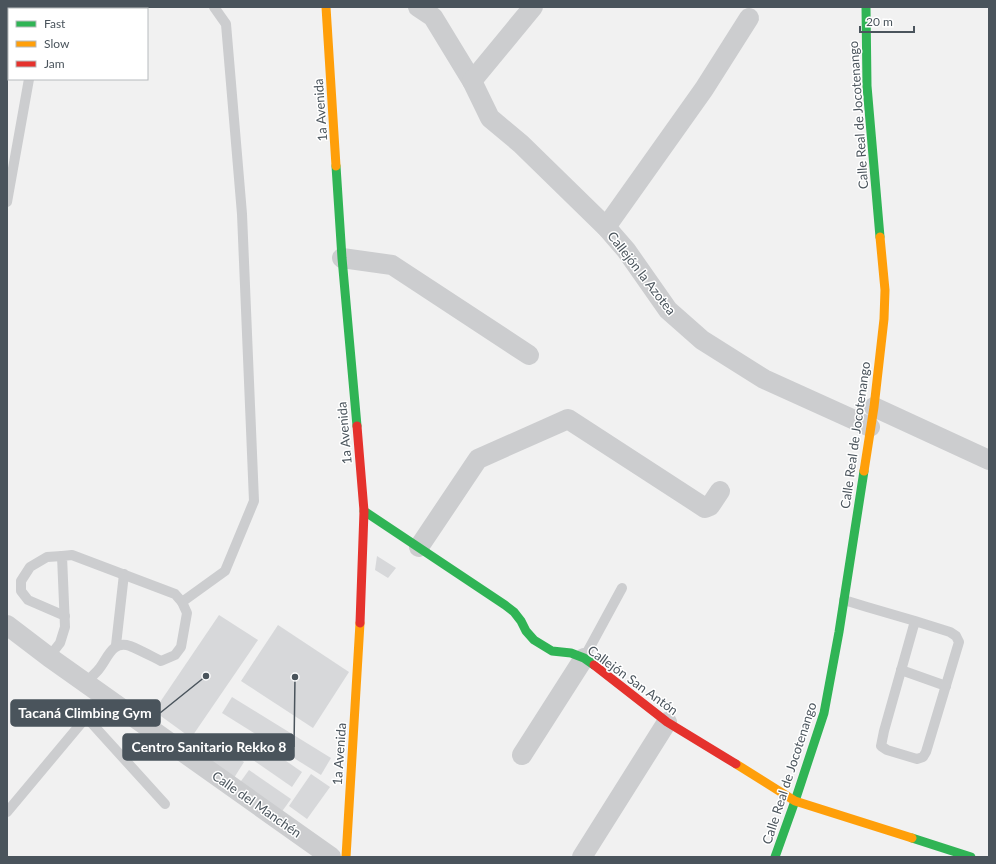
<svg xmlns="http://www.w3.org/2000/svg" width="996" height="864" viewBox="0 0 996 864" font-family="Lato,sans-serif">
  <style>
    .building { fill: #d7d8da }
    .lines { fill: none; stroke-linecap: round; stroke-linejoin: round }
    .lane { stroke: #cccdcf; stroke-width: 10 }
    .street { stroke: #cccdcf; stroke-width: 20 }
    .fast { stroke: #30b455; stroke-width: 9 }
    .slow { stroke: #ff9f0a; stroke-width: 9 }
    .jam { stroke: #e5322d; stroke-width: 9 }
    .labels { text-anchor: middle; stroke-width: 3; stroke-linejoin: round; paint-order: stroke }
    .street-label { font-size: 13px; fill: #4a545c; stroke: #fff }
    .leader { fill: none; stroke: #4a545c; stroke-width: 1.5 }
    .callout-dot { fill: #4a545c; stroke: #fff; stroke-width: 1.5 }
    .callout { fill: #4a545c; stroke: #4a545c; stroke-width: 1.5 }
    .callout-label { font-size: 14px; text-anchor: middle; font-weight: bold; fill: #fff }
  </style>
  <rect width="100%" height="100%" fill="#f1f1f1"/>
  <!-- building -->
  <g class="building">
    <polygon points="377,556 396,568 388,578 375,570"/>
    <polygon points="219,615 258,640 191,738 154,711"/>
    <polygon points="278,625 349,672 313,728 241,681"/>
    <polygon points="232,697 331,758 321,775 222,713"/>
    <polygon points="205,738 244,762 232,781 193,757"/>
    <polygon points="263,745 302,772 292,787 253,760"/>
    <polygon points="249,770 291,799 278,817 236,788"/>
    <polygon points="311,774 330,787 307,819 289,806"/>
  </g>
  <g class="lines">
    <!-- lane -->
    <g class="lane">
      <polyline points="41,9 42,7"/>
      <polyline points="7,202 29,79"/>
      <polyline points="62,556 47,557 30,567 21,581 21,591 28,600 65,616"/>
      <polyline points="844,600 867,607 915,621 884,731 881,746 887,750 917,759 923,757 926,752 959,642 956,636 950,632 915,621"/>
      <polyline points="182,602 225,571 254,501 242,214 226,24 214,7"/>
      <polyline points="116,645 124,574"/>
      <path d="M49,657L60,643L65,627L62,556L72,555L175,594L182,602L187,613L181,647L175,655L161,661C151,656 140,650 130,646C112,640 108,658 99,669C95,674 90,678 85,683"/>
      <polyline points="584,658 622,588"/>
      <polyline points="901,670 946,686"/>
      <polyline points="86,717 165,804"/>
      <polyline points="7,812 104,696"/>
    </g>
    <!-- street -->
    <g class="street">
      <polyline points="418,7 433,17 472,81 490,118 521,144 606,227 626,250 668,310 702,340 764,379 870,427"/>
      <polyline points="472,81 533,7"/>
      <polyline points="606,227 704,89 749,18"/>
      <polyline points="342,258 392,265 529,355"/>
      <polyline points="874,407 989,460"/>
      <polyline points="419,547 478,459 568,419 705,508 710,506 720,491"/>
      <polyline points="7,625 49,657 331,857"/>
      <polyline points="522,755 584,658"/>
      <polyline points="582,857 667,722"/>
    </g>
    <!-- fast -->
    <g class="fast">
      <polyline points="866,7 867,86 880,237"/>
      <polyline points="336,166 342,258 357,426"/>
      <polyline points="364,511 505,605 514,612 521,621 526,631 534,640 552,651 571,653 584,658 594,665"/>
      <polyline points="912,838 971,857"/>
      <polyline points="775,857 795,801 824,713 839,632 864,471"/>
    </g>
    <!-- slow -->
    <g class="slow">
      <polyline points="326,7 336,166"/>
      <polyline points="864,471 874,407 884,319 885,290 880,237"/>
      <polyline points="736,764 795,801 912,838"/>
      <polyline points="346,857 360,623"/>
    </g>
    <!-- jam -->
    <g class="jam">
      <polyline points="357,426 364,511 360,623"/>
      <polyline points="594,665 667,722 736,764"/>
    </g>
  </g>
  <g class="labels">
    <!-- street labels -->
    <g class="street-label">
      <text transform="translate(320 110) rotate(-94)" y="5">1a Avenida</text>
      <text transform="translate(858 115) rotate(-94)" y="5">Calle Real de Jocotenango</text>
      <text transform="translate(642 273) rotate(52)" y="5">Callejón la Azotea</text>
      <text transform="translate(344 433) rotate(-95)" y="5">1a Avenida</text>
      <text transform="translate(855 435) rotate(-82)" y="5">Calle Real de Jocotenango</text>
      <text transform="translate(633 680) rotate(36)" y="5">Callejón San Antón</text>
      <text transform="translate(339 754) rotate(-86)" y="5">1a Avenida</text>
      <text transform="translate(789 773) rotate(-72)" y="5">Calle Real de Jocotenango</text>
      <text transform="translate(257 804) rotate(35)" y="5">Calle del Manchén</text>
    </g>
  </g>
  <!-- callouts -->
  <path class="leader" d="M206 676L160 713M295 677L294 747"/>
  <g class="callout-dot">
    <circle cx="206" cy="676" r="4"/>
    <circle cx="295" cy="677" r="4"/>
  </g>
  <g class="callout">
    <rect x="11" y="700" width="149" height="26" rx="4"/>
    <rect x="123" y="734" width="171" height="26" rx="4"/>
  </g>
  <g class="callout-label">
    <text x="85" y="718">Tacaná Climbing Gym</text>
    <text x="209" y="752">Centro Sanitario Rekko 8</text>
  </g>
  <!-- border -->
  <rect width="996" height="864" fill="none" stroke="#4a545c" stroke-width="16"/>
  <!-- legend -->
  <rect x="8" y="8" width="140" height="72" fill="#ffffff" stroke="#b7bbbe"/>
  <rect x="16" y="21" width="20" height="6" fill="#30b455" stroke="#b7bbbe"/>
  <text x="44" y="28" font-size="12" fill="#4a545c">Fast</text>
  <rect x="16" y="41" width="20" height="6" fill="#ff9f0a" stroke="#b7bbbe"/>
  <text x="44" y="48" font-size="12" fill="#4a545c">Slow</text>
  <rect x="16" y="61" width="20" height="6" fill="#e5322d" stroke="#b7bbbe"/>
  <text x="44" y="68" font-size="12" fill="#4a545c">Jam</text>
  <!-- scale -->
  <path d="M860 26v6h54v-6" fill="none" stroke="#4a545c" stroke-width="2"/>
  <text x="866" y="26" font-size="12" fill="#4a545c" stroke="#ffffff" stroke-width="3" paint-order="stroke">20 m</text>
</svg>
